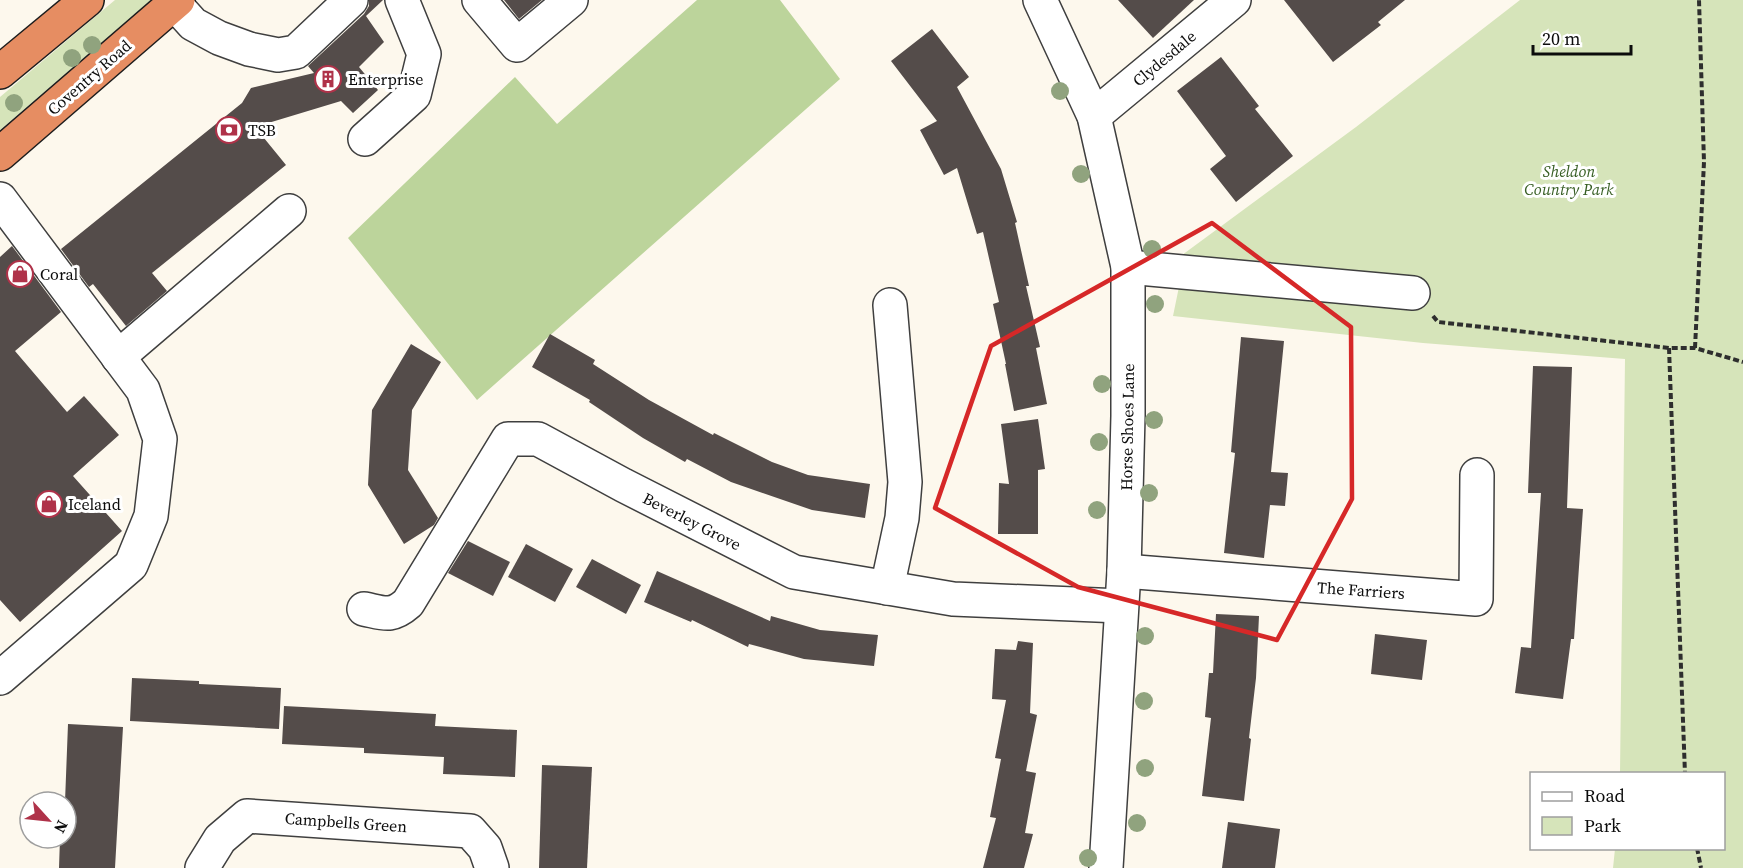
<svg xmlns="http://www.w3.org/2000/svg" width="1743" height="868" viewBox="0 0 1743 868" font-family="'Source Serif 4',serif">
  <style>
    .green { fill: #d6e4ba }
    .forest { fill: #bcd49b }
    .building { fill: #544c4a }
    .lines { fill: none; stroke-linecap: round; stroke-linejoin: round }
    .minor-casing { stroke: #3f3f3f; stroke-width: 36 }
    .highway-casing { stroke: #1d1d1d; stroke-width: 36 }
    .path { stroke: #2e2e2e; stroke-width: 4; stroke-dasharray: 6 3; stroke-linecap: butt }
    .minor { stroke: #fff; stroke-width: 33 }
    .highway { stroke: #e68d62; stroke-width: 33 }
    .tree { fill: #90a37e }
    .marked { fill: none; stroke: #d62828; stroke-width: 4.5; stroke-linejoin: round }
    .labels { text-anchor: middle; stroke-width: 6; stroke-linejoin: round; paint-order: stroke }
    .street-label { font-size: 16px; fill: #0c0c0c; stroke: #fff }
    .poi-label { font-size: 16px; fill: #0c0c0c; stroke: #fff; text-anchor: start }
    .park-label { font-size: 16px; font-style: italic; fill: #375e23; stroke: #fff }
  </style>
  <rect width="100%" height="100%" fill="#fdf8ed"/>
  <!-- green -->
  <g class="green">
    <polygon points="115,0 151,0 0,130 0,97"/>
    <polygon points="1520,0 1743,0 1743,868 1613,868 1615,849 1724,848 1724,774 1620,773 1625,359 1423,343 1173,316 1181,277 1178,258 1356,127"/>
  </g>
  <!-- forest -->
  <polygon class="forest" points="697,0 780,0 840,79 477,400 348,238 515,77 557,124"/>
  <!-- building -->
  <g class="building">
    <polygon points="369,0 383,0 366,16 384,42 359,67 378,90 353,113 341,101 255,127 286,165 152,273 167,291 126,326 93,284 89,287 61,249 242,103 251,88 314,73 308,66 364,14 369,6"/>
    <polygon points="504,0 542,0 519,19"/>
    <polygon points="1118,0 1194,0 1153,38"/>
    <polygon points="1284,0 1405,0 1378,22 1381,25 1333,62"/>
    <polygon points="932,29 969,77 957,87 1001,169 1017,222 1015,223 1029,286 1026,286 1040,347 1036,348 1047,404 1014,411 1005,364 1006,364 993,304 999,302 983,232 977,234 957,168 944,175 920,130 937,121 891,61"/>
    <polygon points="1221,57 1259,106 1255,109 1293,156 1236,202 1210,169 1226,156 1177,91"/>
    <polygon points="12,246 61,312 15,351 67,412 84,396 119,435 73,476 122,531 20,622 0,600 0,257"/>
    <polygon points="550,334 595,360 593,364 649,400 713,435 714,433 772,462 808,475 870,484 865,518 812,510 731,482 687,459 685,462 643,438 589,402 590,400 532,367"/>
    <polygon points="1241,337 1284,341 1271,472 1288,473 1285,506 1270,505 1264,558 1224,553 1235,453 1231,452"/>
    <polygon points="411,344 441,362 412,410 408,470 438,518 434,525 404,544 368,485 372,410"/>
    <polygon points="1533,366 1572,367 1567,508 1583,509 1574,639 1571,639 1563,699 1515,693 1521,647 1531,648 1541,493 1528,493"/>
    <polygon points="1038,419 1045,469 1038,470 1038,534 998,534 999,483 1009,484 1001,424"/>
    <polygon points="468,541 510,562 493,596 448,573"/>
    <polygon points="526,544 573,569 555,602 508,577"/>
    <polygon points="592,559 641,585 626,614 576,587"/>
    <polygon points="657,571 770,621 771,616 820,630 878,635 874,666 804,659 749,644 748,647 692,620 691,622 644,602"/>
    <polygon points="1216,614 1259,616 1256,678 1249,738 1251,739 1244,801 1202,796 1211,718 1205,717 1209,673 1213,673"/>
    <polygon points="1375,634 1427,640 1422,680 1371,674"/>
    <polygon points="1018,641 1033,643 1030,713 1037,715 1026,771 1036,773 1025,833 1033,834 1024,868 983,868 996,818 990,817 1001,759 995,758 1006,700 992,699 995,649 1016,650"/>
    <polygon points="132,678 199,681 199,684 281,688 279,729 130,721"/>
    <polygon points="284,706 436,714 435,726 517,730 515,777 443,774 444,757 364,753 364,748 282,744"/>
    <polygon points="68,724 123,727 115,868 59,868 60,838 66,838 65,802"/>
    <polygon points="542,765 592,767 587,868 539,868"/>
    <polygon points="1228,822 1280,829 1275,868 1222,868"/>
  </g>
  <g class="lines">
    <defs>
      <g id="minor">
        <polyline points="479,0 517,45 571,0"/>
        <polyline points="1040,0 1094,116 1128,267 1128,416 1124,571 1106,868"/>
        <polyline points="174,3 193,24 219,38 249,49 278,55 296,52 351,0"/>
        <polyline points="1094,116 1234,0"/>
        <polyline points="365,139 414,95 424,54 402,0"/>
        <polyline points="0,199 143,390 160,439 151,516 131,565 0,678"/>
        <polyline points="1128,267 1413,293"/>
        <polyline points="118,357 289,211"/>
        <polyline points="1124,571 1476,599 1477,475"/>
        <polyline points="887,588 902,518 905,482 890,305"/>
        <path d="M364,609C384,613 391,618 408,603L508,439H538L623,485L794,572L953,599L1121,606"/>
        <polyline points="202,868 220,839 247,816 470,831 485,848 492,868"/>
      </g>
      <g id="highway">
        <polyline points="0,72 87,0"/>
        <polyline points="0,154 178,0"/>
      </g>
    </defs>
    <!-- minor casing -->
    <use href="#minor" class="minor-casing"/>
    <!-- highway casing -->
    <use href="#highway" class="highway-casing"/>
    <!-- path -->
    <g class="path">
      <polyline points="1433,316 1438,322 1669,348 1695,348 1743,362"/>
      <polyline points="1669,348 1685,774"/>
      <polyline points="1695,348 1704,162 1699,0"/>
      <polyline points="1697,848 1701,868"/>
    </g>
    <!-- minor -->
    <use href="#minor" class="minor"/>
    <!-- highway -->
    <use href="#highway" class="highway"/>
  </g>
  <!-- trees -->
  <g class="tree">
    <circle cx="92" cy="45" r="9"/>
    <circle cx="72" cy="58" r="9"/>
    <circle cx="1060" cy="91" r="9"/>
    <circle cx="14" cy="103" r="9"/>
    <circle cx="1081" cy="174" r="9"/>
    <circle cx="1152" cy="249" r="9"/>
    <circle cx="1155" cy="304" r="9"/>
    <circle cx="1102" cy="384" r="9"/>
    <circle cx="1154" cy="420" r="9"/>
    <circle cx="1099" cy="442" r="9"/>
    <circle cx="1149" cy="493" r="9"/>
    <circle cx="1097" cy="510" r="9"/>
    <circle cx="1145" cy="636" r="9"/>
    <circle cx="1144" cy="701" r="9"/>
    <circle cx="1145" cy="768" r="9"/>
    <circle cx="1137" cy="823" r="9"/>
    <circle cx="1088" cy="858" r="9"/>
  </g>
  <!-- marked area -->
  <path class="marked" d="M1212,223L1351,327L1352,499L1277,640L1078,587L935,508L991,346Z"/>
  <!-- icons -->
  <defs>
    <symbol id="building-ring" viewBox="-11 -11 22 22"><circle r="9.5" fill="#fff" stroke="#af3249" stroke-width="1.5"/><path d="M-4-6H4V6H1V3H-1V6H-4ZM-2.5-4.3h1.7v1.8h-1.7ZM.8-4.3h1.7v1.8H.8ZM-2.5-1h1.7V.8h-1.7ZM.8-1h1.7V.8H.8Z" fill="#af3249"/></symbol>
    <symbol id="bank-ring" viewBox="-11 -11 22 22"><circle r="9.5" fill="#fff" stroke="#af3249" stroke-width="1.5"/><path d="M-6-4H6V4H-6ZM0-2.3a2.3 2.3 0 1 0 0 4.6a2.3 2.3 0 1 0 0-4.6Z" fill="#af3249"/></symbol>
    <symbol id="shop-ring" viewBox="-11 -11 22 22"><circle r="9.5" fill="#fff" stroke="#af3249" stroke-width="1.5"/><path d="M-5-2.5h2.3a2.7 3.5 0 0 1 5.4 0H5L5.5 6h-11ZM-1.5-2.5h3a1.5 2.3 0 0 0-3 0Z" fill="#af3249"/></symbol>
  </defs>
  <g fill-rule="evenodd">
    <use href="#building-ring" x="313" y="64" width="30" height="30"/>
    <use href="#bank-ring" x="214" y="115" width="30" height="30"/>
    <use href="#shop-ring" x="5" y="259" width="30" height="30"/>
    <use href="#shop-ring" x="34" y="489" width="30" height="30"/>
  </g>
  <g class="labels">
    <!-- street labels -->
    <g class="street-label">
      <text transform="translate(1164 58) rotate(-40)" y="6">Clydesdale</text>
      <text transform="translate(89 77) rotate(-41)" y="6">Coventry Road</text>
      <text transform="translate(1127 427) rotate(-89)" y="6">Horse Shoes Lane</text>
      <text transform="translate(692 521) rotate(27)" y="6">Beverley Grove</text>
      <text transform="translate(1361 590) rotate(4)" y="6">The Farriers</text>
      <text transform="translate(346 822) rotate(4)" y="6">Campbells Green</text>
    </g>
    <!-- poi labels -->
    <g class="poi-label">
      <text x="348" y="85">Enterprise</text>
      <text x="248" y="136">TSB</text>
      <text x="40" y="280">Coral</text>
      <text x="68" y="510">Iceland</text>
    </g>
    <!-- park labels -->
    <g class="park-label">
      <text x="1569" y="177">Sheldon<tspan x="1569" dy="18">Country Park</tspan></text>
    </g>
  </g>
  <!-- legend -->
  <rect x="1530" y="772" width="195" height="78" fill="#ffffff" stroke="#9e9e9e" stroke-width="1.5"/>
  <rect x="1542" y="792" width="30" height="9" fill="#ffffff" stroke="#9e9e9e" stroke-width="1.5"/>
  <text x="1584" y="802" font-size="18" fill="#0c0c0c">Road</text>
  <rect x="1542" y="817" width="30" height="18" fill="#d6e4ba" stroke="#9e9e9e" stroke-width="1.5"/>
  <text x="1584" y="832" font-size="18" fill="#0c0c0c">Park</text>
  <!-- north arrow -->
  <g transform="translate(48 820) rotate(117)"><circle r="28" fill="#ffffff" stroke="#9e9e9e" stroke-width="1.5"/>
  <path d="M0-4.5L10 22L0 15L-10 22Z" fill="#af3249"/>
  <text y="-9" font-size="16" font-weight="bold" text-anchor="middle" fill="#0c0c0c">N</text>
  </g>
  <!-- scale -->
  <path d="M1533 45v9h98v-9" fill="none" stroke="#0c0c0c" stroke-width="3"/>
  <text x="1542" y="45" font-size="18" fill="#0c0c0c" stroke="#ffffff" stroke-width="4.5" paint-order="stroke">20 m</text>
</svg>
